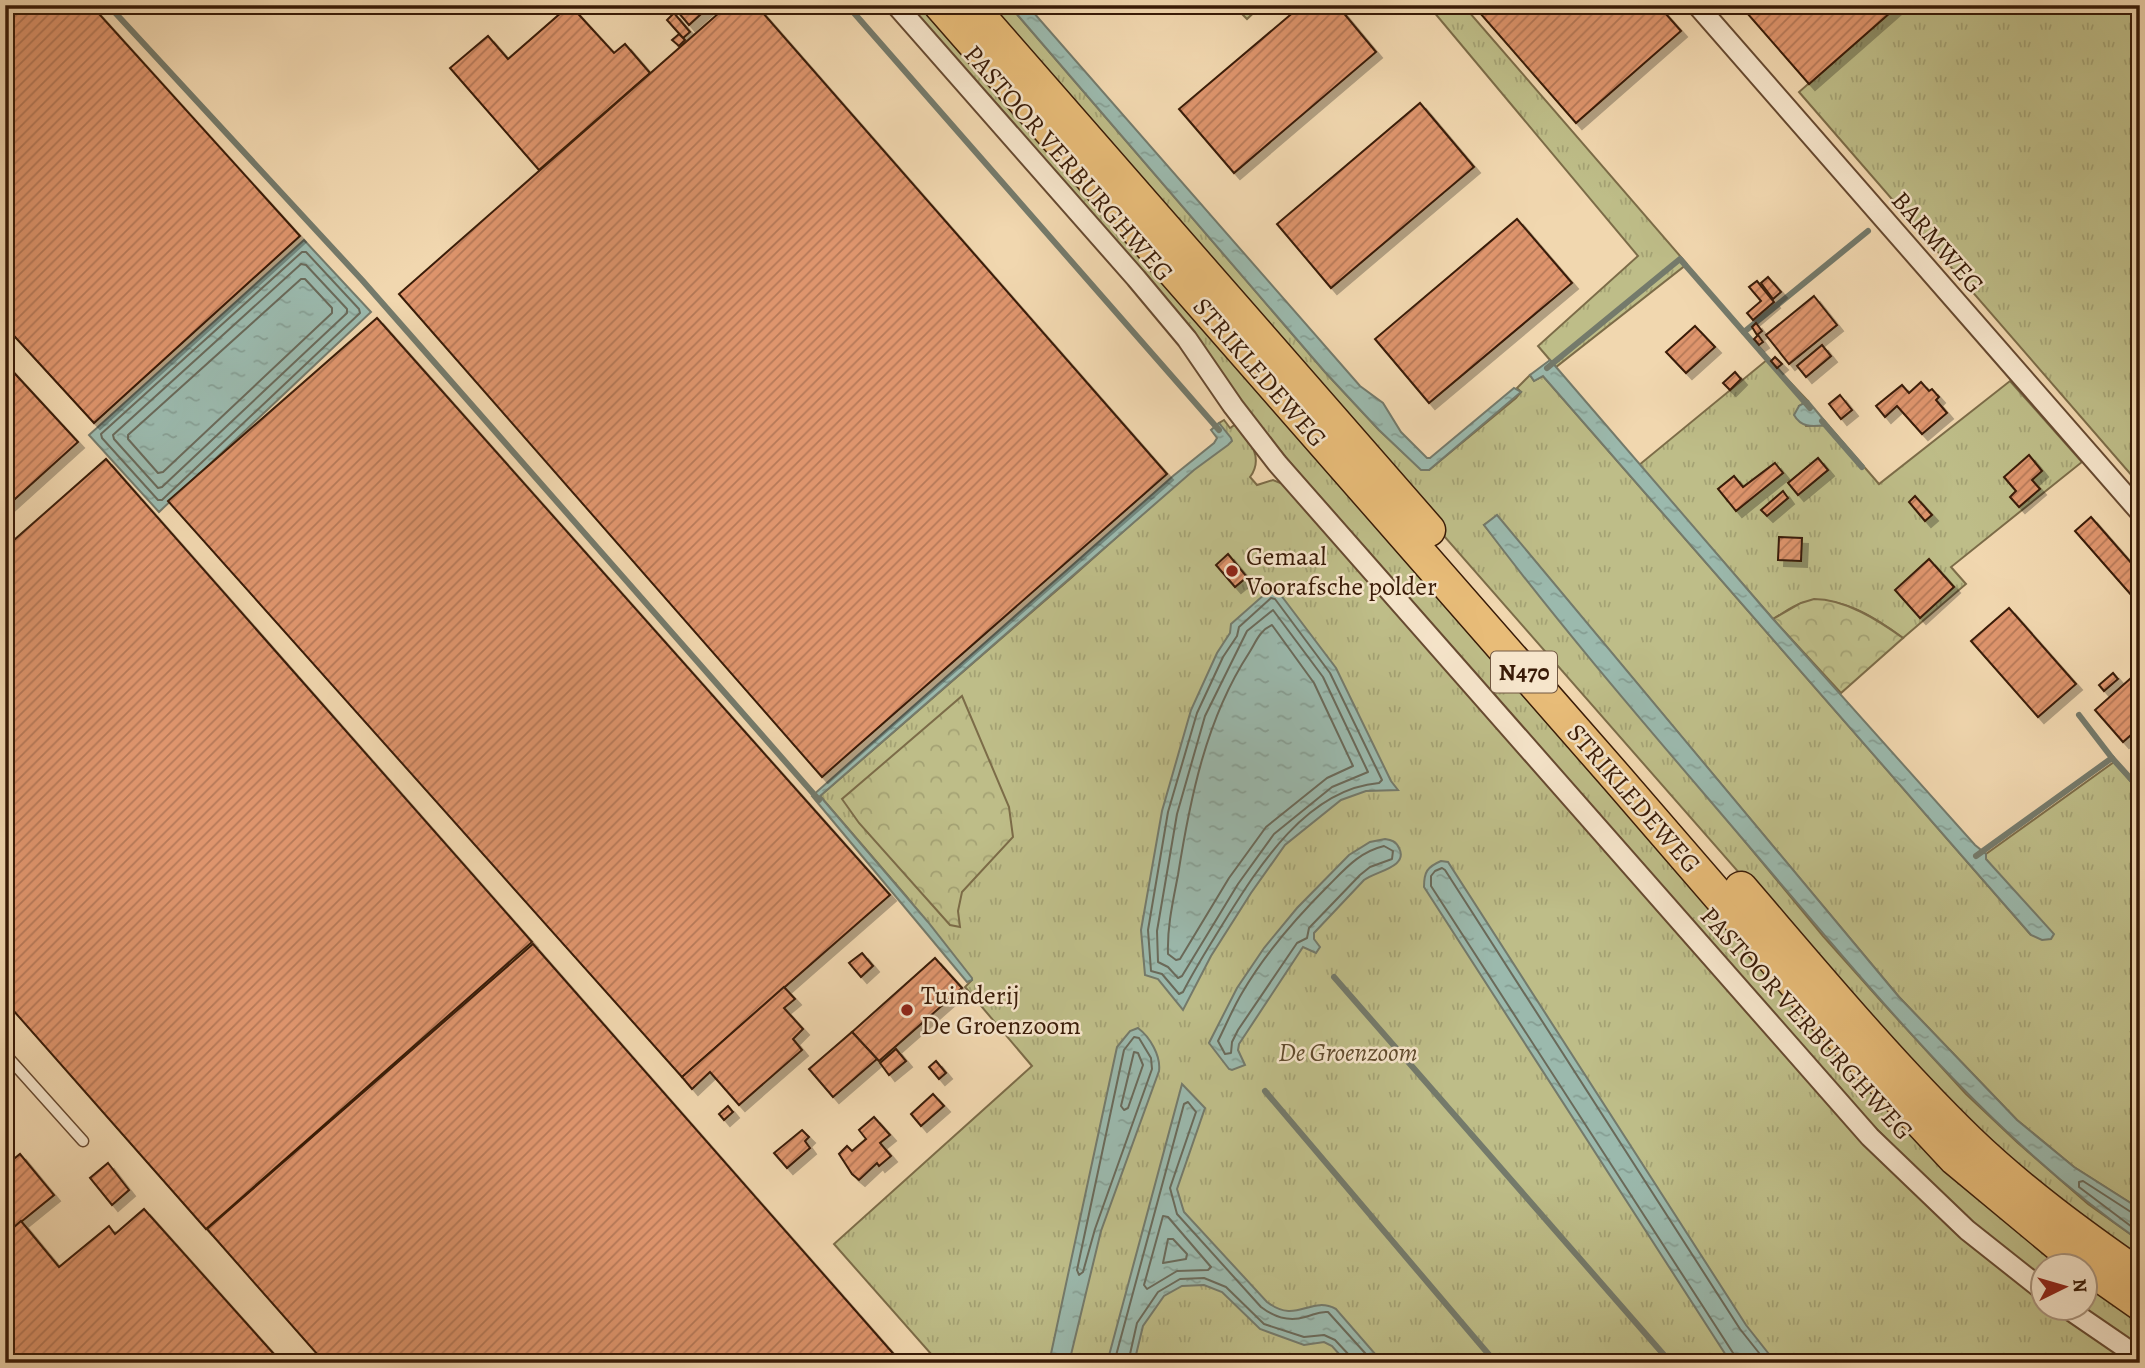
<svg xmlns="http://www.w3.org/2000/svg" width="2145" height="1368" viewBox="0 0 2145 1368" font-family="Alegreya,serif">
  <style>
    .grass { fill: url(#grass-tufts); stroke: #7c6c48; stroke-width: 2 }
    .forest { fill: url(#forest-crowns); stroke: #7c6c48; stroke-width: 2 }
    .water { fill: url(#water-ripples); stroke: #747a6b; stroke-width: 2 }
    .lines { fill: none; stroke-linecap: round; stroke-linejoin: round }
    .shore { stroke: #6a6a5a; stroke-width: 2 }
    .stream { stroke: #747a6b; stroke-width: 6 }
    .building { fill: url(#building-hatch); stroke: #391b07; stroke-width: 2; filter: url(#shadow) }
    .lane-casing { stroke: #674a31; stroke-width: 13 }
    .street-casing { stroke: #674a31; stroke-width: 23 }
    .primary-casing { stroke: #391b07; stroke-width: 35 }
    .lane { stroke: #f6e5cb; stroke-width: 10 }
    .street { stroke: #f6e5cb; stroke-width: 19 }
    .primary { stroke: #e8bc78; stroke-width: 32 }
    .poi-dot { fill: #8f2418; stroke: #f6e5cb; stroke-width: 2.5 }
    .labels { text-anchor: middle; stroke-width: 5; stroke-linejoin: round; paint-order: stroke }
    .shield { fill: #f6e5cb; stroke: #725842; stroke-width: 2 }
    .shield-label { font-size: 24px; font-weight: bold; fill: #391b07 }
    .street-label { font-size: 26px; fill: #391b07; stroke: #f6e5cb }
    .poi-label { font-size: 26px; fill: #391b07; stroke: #f6e5cb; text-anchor: start }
    .park-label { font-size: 26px; font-style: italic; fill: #614c2e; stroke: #f6e5cb }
  </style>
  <defs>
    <pattern id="grass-tufts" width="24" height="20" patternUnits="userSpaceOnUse" patternTransform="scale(1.75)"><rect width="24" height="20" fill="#bebd88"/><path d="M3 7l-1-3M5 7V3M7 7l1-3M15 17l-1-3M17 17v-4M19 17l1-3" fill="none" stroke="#a4a274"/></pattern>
    <pattern id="forest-crowns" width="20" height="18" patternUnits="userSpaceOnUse" patternTransform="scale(1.75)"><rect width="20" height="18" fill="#bebd88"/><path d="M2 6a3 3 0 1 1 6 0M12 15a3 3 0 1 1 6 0" fill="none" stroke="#a4a274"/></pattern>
    <pattern id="water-ripples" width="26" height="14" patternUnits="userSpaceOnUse" patternTransform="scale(1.75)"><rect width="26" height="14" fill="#9bb9ad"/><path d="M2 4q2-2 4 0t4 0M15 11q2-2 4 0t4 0" fill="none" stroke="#869e93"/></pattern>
    <pattern id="building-hatch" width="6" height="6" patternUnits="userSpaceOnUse" patternTransform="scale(1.75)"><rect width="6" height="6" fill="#df956d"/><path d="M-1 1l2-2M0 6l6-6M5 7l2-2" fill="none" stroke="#b67958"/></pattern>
    <filter id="shadow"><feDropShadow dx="6" dy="6" stdDeviation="0" flood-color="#0004"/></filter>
  </defs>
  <rect width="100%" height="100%" fill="#f1d7af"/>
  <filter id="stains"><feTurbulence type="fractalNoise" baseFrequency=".00286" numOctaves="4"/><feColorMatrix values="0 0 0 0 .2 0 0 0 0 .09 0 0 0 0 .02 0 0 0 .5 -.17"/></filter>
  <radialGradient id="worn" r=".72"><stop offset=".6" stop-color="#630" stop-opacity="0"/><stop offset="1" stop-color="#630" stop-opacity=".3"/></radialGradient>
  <!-- grass -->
  <g class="grass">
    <path d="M908,5H921L954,44L2077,1266H2044L2043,1280C1978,1231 1920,1174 1864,1116L1294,467Z"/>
    <polygon points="979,5 1009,5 1325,372 1379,430 1421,469 1429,470 1516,398 1521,392 1517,388 1530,375 1534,381 1543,376 2031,935 1986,859 1986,854 2114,762 2140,792 2140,1032 2136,1029 2131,1032 2140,1043 2140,1209 2074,1167 2017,1120 1899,997 1497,516 1484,525 1823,936 1881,1001 1966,1094 2018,1143 2088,1204 2140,1241 2140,1268 2065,1213 1910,1068"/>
    <polygon points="1233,5 1262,5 1247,19"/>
    <polygon points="1428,5 1463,5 1687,264 1556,367 1538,346 1638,256"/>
    <polygon points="1898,5 2124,5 2140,23 2140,485 1799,92"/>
    <path d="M1768,359L1808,401L1799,406L1806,426L1828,425L1879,484L2010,381L2082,462L1951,567L1966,584L1903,638C1876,618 1837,592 1802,603C1792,606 1782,614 1773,619L1639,465Z"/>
    <path d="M1224,420L1230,428L1236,424C1248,439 1265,457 1250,477L1257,485L1273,480L1288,486L1948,1225L2043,1301L2044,1308L2054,1309L2132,1363H939L834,1244L1032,1066L965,987L972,980L906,896L820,796L1071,578L1221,444L1224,447L1231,441L1219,423Z"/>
    <polygon points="2086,1272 2140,1310 2140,1347 2082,1309 2086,1308"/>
  </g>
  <!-- forest -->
  <g class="forest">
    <path d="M1814,599C1845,599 1878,620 1903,638L1841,693L1773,619L1801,603Z"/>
    <polygon points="962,696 1009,807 1013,837 962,892 958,911 960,927 950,925 859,823 842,799"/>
  </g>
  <!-- water -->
  <g class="water">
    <polygon points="1009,5 1027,5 1360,386 1383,403 1401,432 1427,458 1430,458 1514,388 1521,392 1429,470 1421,470 1379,430 1325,372"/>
    <polygon points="304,240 371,312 159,512 89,435"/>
    <polygon points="1550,360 1773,619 1975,845 1986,854 1986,859 2054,934 2051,939 2042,940 2031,935 1543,376 1534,381 1530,375"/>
    <path d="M1808,401L1828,425C1814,426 1802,429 1794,415L1799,406Z"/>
    <polygon points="1219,423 1231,438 1232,441 1228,445 1194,470 820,796 928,922 972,978 972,980 967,982 812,796 1173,476 1214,443 1217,438 1211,430"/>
    <path d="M1497,515L1899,997L2017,1120L2074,1167L2140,1209V1241C1993,1139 1879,999 1764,864C1669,752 1572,642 1484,525Z"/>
    <polygon points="1274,586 1336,668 1391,781 1398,790 1366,791 1341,800 1285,845 1251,893 1211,956 1183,1010 1158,979 1145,975 1141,930 1162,811 1191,710 1217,653 1230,633 1231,624"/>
    <path d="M1385,839C1391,840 1396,841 1399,848C1409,867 1376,871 1364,880L1314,933V939L1320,947L1316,953L1303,947L1239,1044L1238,1050L1245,1065L1232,1070L1229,1069L1209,1043L1237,988L1264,948L1297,908L1349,855L1370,842Z"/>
    <path d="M1441,861L1448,862L1746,1325L1776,1363H1731L1424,887C1424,872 1427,867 1441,861Z"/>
    <path d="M1138,1028C1150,1037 1161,1056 1159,1071L1101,1231L1069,1363H1049L1117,1047L1130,1031Z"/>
    <path d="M1182,1084L1205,1108L1177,1189L1184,1212L1267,1302C1297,1325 1310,1295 1336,1309L1383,1363H1347L1332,1346L1324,1342L1304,1345L1260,1329L1222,1292L1204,1285L1182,1286L1164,1296L1143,1326L1134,1363H1107Z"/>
  </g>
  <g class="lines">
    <!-- shore -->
    <g class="shore">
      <polygon points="302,252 306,252 359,309 360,313 162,500 158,500 102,438 101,434"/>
      <polygon points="301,264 306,265 347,309 347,313 162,487 158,488 114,439 113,435"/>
      <polygon points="301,279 305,279 332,308 332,313 163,472 158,473 128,439 128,435"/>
      <path d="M1271,598L1275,599L1330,673L1382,780L1379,783C1307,789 1259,866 1224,922C1210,945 1195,968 1183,992L1179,994L1162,974L1151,971L1148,930L1168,812L1197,713L1223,657L1237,636L1239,627Z"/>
      <polygon points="1273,610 1323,677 1368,772 1332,787 1274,834 1238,884 1182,976 1178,978 1168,967 1158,962 1157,931 1177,814 1205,716 1247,631"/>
      <path d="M1272,625L1314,683L1353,766L1327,778L1266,827L1229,878L1180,959L1176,960L1168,954C1167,927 1173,901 1178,875C1190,799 1206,719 1249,653C1256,642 1259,631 1272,625Z"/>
      <path d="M1384,846L1393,851L1392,859L1370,867L1360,875L1309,928L1307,938L1297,943L1238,1030L1232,1042L1231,1053L1225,1054L1218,1041C1226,1025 1233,1008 1242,993C1265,953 1296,918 1328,886C1345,869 1359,852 1384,846Z"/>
      <polygon points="1134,1037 1139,1038 1151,1058 1152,1069 1095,1229 1083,1272 1079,1275 1077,1270 1124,1050"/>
      <polygon points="1134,1052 1138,1053 1143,1065 1128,1108 1124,1110 1121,1106"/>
      <polyline points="2140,1215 2134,1214 2083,1181 2079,1182 2079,1187 2140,1233"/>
      <polygon points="1163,1216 1168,1217 1211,1267 1208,1270 1177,1271 1147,1289 1144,1285"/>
      <polygon points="1168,1239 1173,1239 1187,1254 1186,1259 1163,1263"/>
      <path d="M1114,1363L1184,1104L1188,1102L1196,1112L1170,1188L1177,1214L1261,1307C1274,1317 1289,1322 1305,1317C1314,1315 1318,1311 1328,1312L1374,1363"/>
      <polyline points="1128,1363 1137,1323 1158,1292 1180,1279 1204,1278 1226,1287 1264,1324 1304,1337 1324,1335 1335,1340 1350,1356 1352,1363"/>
      <polyline points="1736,1363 1735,1356 1431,886 1431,876 1435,871 1442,868 1445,870 1740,1329 1767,1363"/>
    </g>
    <!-- stream -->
    <g class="stream">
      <polyline points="108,5 362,280 819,800"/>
      <polyline points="847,5 1219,430"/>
      <polyline points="1744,332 1868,231"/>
      <polyline points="1547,368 1680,259 1810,408"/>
      <polyline points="1822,421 1862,467"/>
      <polyline points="2112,758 2140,789"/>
      <polyline points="1976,856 2112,758 2079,715"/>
      <polyline points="1334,977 1671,1363"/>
      <polyline points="1265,1091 1496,1363"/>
    </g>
  </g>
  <!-- building -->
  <g class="building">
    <polygon points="5,5 91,5 300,236 94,423 5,326"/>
    <polygon points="570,5 614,53 625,44 650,73 539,170 450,68 488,36 508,59"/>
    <polygon points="686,5 711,5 689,25 678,12"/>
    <polygon points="728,5 756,5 1167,474 822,777 399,294"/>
    <polygon points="1302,5 1337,5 1376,52 1234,173 1179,109"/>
    <polygon points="1473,5 1658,5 1681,31 1576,123"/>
    <polygon points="1740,5 1899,5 1809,84"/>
    <polygon points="674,13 690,32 683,38 667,20"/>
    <polygon points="679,34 685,40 679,46 672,40"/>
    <polygon points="1420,103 1474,167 1331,288 1277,224"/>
    <polygon points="1517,219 1572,283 1429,403 1375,339"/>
    <polygon points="1768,277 1781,292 1773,299 1761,283"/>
    <polygon points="1757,281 1774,302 1753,320 1747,313 1761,301 1749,287"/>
    <polygon points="1814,296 1837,325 1789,364 1766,335"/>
    <polygon points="377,318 890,895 682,1077 168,501"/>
    <polygon points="1756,323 1762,331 1757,335 1752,327"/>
    <polygon points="1695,326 1715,347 1686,373 1666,352"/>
    <polygon points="1758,335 1763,342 1759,345 1754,339"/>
    <polygon points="1822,345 1831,356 1806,377 1797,366"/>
    <polygon points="1775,357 1782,364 1777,368 1771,361"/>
    <polygon points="5,363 78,442 5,508"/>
    <polygon points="1735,372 1741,379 1730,390 1723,383"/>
    <polygon points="1921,382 1929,391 1932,389 1939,397 1936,400 1947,413 1922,434 1897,406 1885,417 1876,406 1902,385 1909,393"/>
    <polygon points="1840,395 1852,410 1841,419 1829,404"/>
    <polygon points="2029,455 2042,471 2032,480 2040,489 2019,507 2010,497 2016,491 2004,477"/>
    <polygon points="1818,458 1828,470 1798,495 1788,483"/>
    <polygon points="106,459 532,942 206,1229 5,1001 5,548"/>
    <polygon points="1775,463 1783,473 1736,511 1718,489 1734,476 1743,487"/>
    <polygon points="1783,491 1788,498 1767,516 1761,510"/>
    <polygon points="1915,496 1932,515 1925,521 1909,502"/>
    <polygon points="2091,517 2140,573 2140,605 2075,531"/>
    <polygon points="1779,537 1802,538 1801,561 1778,560"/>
    <polygon points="1228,554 1247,577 1235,587 1216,565"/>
    <polygon points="1929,559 1954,587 1920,618 1895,590"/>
    <polygon points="2009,608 2076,684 2038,717 1971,641"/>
    <polygon points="2140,670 2140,727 2123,742 2095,710"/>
    <polygon points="2113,673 2118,679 2104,691 2099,685"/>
    <polygon points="533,944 898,1359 894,1363 325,1363 207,1229"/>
    <polygon points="862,953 873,966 861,977 849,963"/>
    <polygon points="935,958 962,988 879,1061 852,1032"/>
    <polygon points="784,987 795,999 784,1008 803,1029 793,1039 802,1050 739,1105 710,1072 692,1089 682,1077"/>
    <polygon points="852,1032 877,1059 833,1097 809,1069"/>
    <polygon points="896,1049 906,1061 889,1075 880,1063"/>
    <polygon points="936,1061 946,1073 939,1079 929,1067"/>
    <polygon points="933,1094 944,1106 921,1126 911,1114"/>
    <polygon points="728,1106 733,1112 724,1120 719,1114"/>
    <polygon points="874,1117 890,1135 880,1143 891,1156 879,1166 877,1163 859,1180 852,1174 839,1154 847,1146 852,1151 866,1139 859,1130"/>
    <polygon points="802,1130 809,1137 805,1141 810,1148 787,1168 774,1153"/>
    <polygon points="20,1154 54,1195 5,1235 5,1166"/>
    <polygon points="108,1163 129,1190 112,1205 90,1178"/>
    <polygon points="144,1209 282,1363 5,1363 5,1235 21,1221 59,1267 109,1226 115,1234"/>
  </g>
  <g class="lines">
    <defs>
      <polyline id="lane" points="5,1054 83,1141"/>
      <g id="street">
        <polyline points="896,5 1136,278 1187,339 1233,406 1277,463 1870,1137 1967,1230 2044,1291"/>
        <polyline points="1697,5 2140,512"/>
        <polyline points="2067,1308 2140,1358"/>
      </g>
      <g id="primary">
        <polyline points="940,5 1616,777 1833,1028 1955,1159 2073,1257 2140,1304"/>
        <polyline points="970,5 1429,530"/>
        <path d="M1741,888C1815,974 1888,1062 1969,1141C2021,1191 2081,1235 2140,1276"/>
      </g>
    </defs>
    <!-- lane casing -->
    <use href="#lane" class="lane-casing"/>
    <!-- street casing -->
    <use href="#street" class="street-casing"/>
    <!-- primary casing -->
    <use href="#primary" class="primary-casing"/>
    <!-- lane -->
    <use href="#lane" class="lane"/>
    <!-- street -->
    <use href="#street" class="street"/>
    <!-- primary -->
    <use href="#primary" class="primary"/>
  </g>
  <!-- markers -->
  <g class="poi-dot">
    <circle cx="1232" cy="571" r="7"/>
    <circle cx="907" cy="1010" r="7"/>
  </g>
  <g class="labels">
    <!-- shield labels -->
    <rect class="shield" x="1491" y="651.5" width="66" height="41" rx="5"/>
    <g class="shield-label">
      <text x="1524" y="680">N470</text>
    </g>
    <!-- street labels -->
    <g class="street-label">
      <text transform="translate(1069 163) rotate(49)" y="9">PASTOOR VERBURGHWEG</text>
      <text transform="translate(1938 242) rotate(49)" y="9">BARMWEG</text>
      <text transform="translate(1260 372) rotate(49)" y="9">STRIKLEDEWEG</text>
      <text transform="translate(1634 798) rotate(49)" y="9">STRIKLEDEWEG</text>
      <text transform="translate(1807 1023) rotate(48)" y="9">PASTOOR VERBURGHWEG</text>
    </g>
    <!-- poi labels -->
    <g class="poi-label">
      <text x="1246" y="565">Gemaal<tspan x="1246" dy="30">Voorafsche polder</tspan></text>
      <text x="921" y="1004">Tuinderij<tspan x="921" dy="30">De Groenzoom</tspan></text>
    </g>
    <!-- park labels -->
    <g class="park-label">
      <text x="1348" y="1061">De Groenzoom</text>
    </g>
  </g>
  <!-- margin -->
  <rect width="2145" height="1368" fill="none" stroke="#f1d7af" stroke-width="28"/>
  <rect x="7" y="7" width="2131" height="1354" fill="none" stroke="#391b07" stroke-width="3.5"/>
  <rect x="14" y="14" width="2117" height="1340" fill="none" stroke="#391b07" stroke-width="2"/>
  <!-- north arrow -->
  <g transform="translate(2064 1287) rotate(85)"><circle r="33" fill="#f6e5cb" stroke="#aa947d" stroke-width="2"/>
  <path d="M0-5L12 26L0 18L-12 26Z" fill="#8f2418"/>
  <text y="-10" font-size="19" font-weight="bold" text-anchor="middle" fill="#391b07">N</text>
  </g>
  <rect width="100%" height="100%" filter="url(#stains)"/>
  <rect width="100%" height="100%" fill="url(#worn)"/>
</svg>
